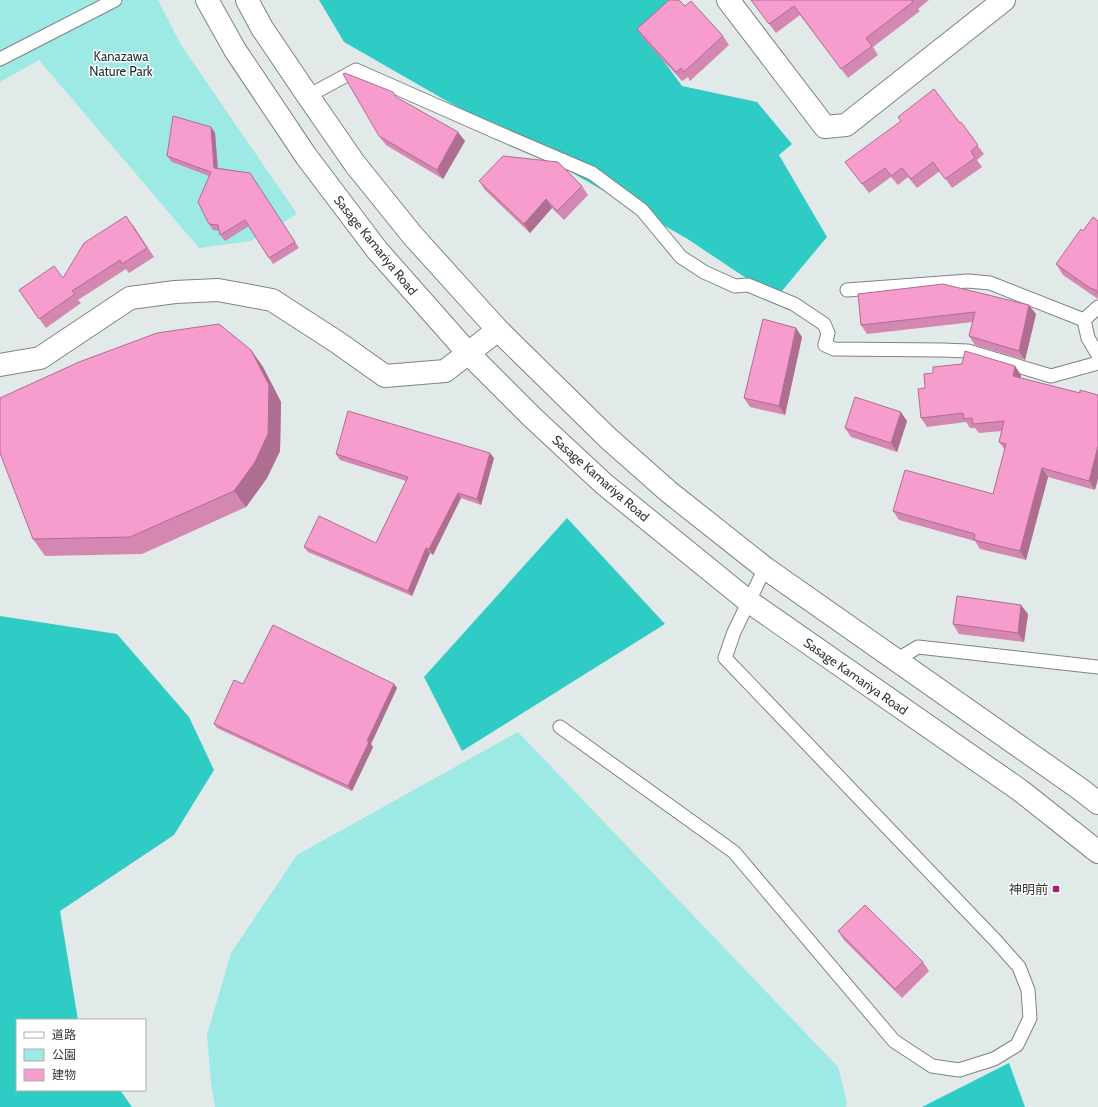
<svg xmlns="http://www.w3.org/2000/svg" width="1098" height="1107" viewBox="0 0 1098 1107" font-family="Cabin,'Noto Sans JP',sans-serif">
  <style>
    .green { fill: #9de9e4 }
    .forest { fill: #2fccc5 }
    .lines { fill: none; stroke-linecap: round; stroke-linejoin: round }
    .service-casing { stroke: #7e8483; stroke-width: 15 }
    .minor-casing { stroke: #7e8483; stroke-width: 24 }
    .tertiary-casing { stroke: #7e8483; stroke-width: 24 }
    .service { stroke: #fff; stroke-width: 13 }
    .minor { stroke: #fff; stroke-width: 22 }
    .tertiary { stroke: #fff; stroke-width: 22 }
    .wall { fill: #d487b1 }
    .shaded-wall { fill: #ad6e90 }
    .building { fill: #f79dce; stroke: #ad6e90 }
    .poi-dot { fill: #a22375; stroke: #fff; stroke-width: 1.5 }
    .labels { text-anchor: middle; stroke-width: 3; stroke-linejoin: round; paint-order: stroke }
    .park-label { font-size: 13px; fill: #1b3332; stroke: #fff }
    .street-label { font-size: 13px; fill: #363838; stroke: #fff }
    .poi-label { font-size: 13px; fill: #363838; stroke: #fff; text-anchor: end }
  </style>
  <rect width="100%" height="100%" fill="#e2e9e9"/>
  <!-- green -->
  <g class="green">
    <polygon points="0,0 158,0 181,45 297,214 251,241 199,248 39,60 0,82"/>
    <polygon points="518,732 838,1067 847,1103 846,1107 215,1107 211,1083 207,1035 231,953 297,855"/>
  </g>
  <!-- forest -->
  <g class="forest">
    <polygon points="319,0 668,0 650,42 682,86 757,102 792,144 779,155 827,237 776,298 686,238 344,42"/>
    <polygon points="567,518 665,624 462,751 424,677"/>
    <polygon points="0,616 117,634 189,717 214,770 174,835 60,911 78,1020 17,1020 17,1090 120,1090 132,1107 0,1107"/>
    <polygon points="1009,1063 1025,1107 922,1107"/>
  </g>
  <g class="lines">
    <defs>
      <g id="service">
        <polyline points="0,59 115,0"/>
        <polyline points="308,96 356,70 494,131 592,173 642,210 681,257 704,272 735,286 748,285 794,304 824,324 828,333 825,345 834,349 942,350 968,351 1051,376 1098,363"/>
        <polyline points="847,290 968,281 990,283 1084,320 1088,338 1098,355"/>
        <polyline points="1084,320 1098,307"/>
        <polyline points="896,660 918,647 1098,667"/>
        <polyline points="560,727 734,852 894,1041 932,1066 959,1070 994,1059 1017,1045 1030,1018 1028,990 1019,967 996,941 725,658 734,632 765,568"/>
      </g>
      <polyline id="minor" points="0,365 40,358 130,298 175,292 218,290 272,300 337,342 385,376 445,371 498,330"/>
      <g id="tertiary">
        <polyline points="207,0 235,50 306,156 377,250 468,353 532,417 604,484 748,601 1021,791 1098,852"/>
        <polyline points="247,0 262,28 308,96 355,164 413,236 498,330 608,438 669,492 765,568 1080,789 1098,803"/>
        <polyline points="728,0 825,127 846,125 1004,0"/>
      </g>
    </defs>
    <!-- service casing -->
    <use href="#service" class="service-casing"/>
    <!-- minor casing -->
    <use href="#minor" class="minor-casing"/>
    <!-- tertiary casing -->
    <use href="#tertiary" class="tertiary-casing"/>
    <!-- service -->
    <use href="#service" class="service"/>
    <!-- minor -->
    <use href="#minor" class="minor"/>
    <!-- tertiary -->
    <use href="#tertiary" class="tertiary"/>
  </g>
  <!-- wall -->
  <g class="wall">
    <polygon points="751,0 929,0 918,9 920,11 873,47 878,55 848,78 800,15 776,33"/>
    <polygon points="685,6 723,36 729,45 690,81 688,77 682,81 643,38 637,29"/>
    <polygon points="397,98 465,141 443,179 386,145 379,136"/>
    <polygon points="960,123 984,154 977,160 982,167 952,188 940,171 917,188 908,177 898,185 891,177 869,193 845,162"/>
    <polygon points="211,127 215,133 218,168 250,173 299,248 273,264 249,226 225,241 220,235 219,231 213,230 209,224 209,176 172,162 167,156"/>
    <polygon points="479,181 582,186 588,195 564,220 552,208 530,233 485,190"/>
    <polygon points="1098,221 1098,299 1063,275 1056,264 1083,231"/>
    <polygon points="133,225 154,257 129,273 126,269 78,300 81,303 46,328 19,290 63,278"/>
    <polygon points="858,294 1036,314 1025,360 975,345 969,336 973,322 867,334 861,325"/>
    <polygon points="802,337 785,415 750,407 744,398"/>
    <polygon points="251,350 263,367 281,402 280,451 267,478 246,507 142,554 45,556 33,539"/>
    <polygon points="1015,366 1021,375 1021,378 1095,490 1048,477 1026,560 980,549 975,541 899,520 893,511 993,494 1005,450 999,442 1002,431 979,433 975,428 970,428 966,422 927,427 921,418 925,388"/>
    <polygon points="907,421 897,452 851,437 845,428"/>
    <polygon points="336,454 494,458 481,505 461,498 433,555 430,553 412,596 308,552 304,547 376,543 406,481 340,460"/>
    <polygon points="1028,614 1024,642 959,634 953,624"/>
    <polygon points="243,684 394,684 397,688 371,744 373,747 352,791 217,728 214,724"/>
    <polygon points="838,931 923,962 929,971 902,998 844,940"/>
  </g>
  <!-- shaded-wall -->
  <g class="shaded-wall">
    <polygon points="211,127 215,133 218,174 214,168"/>
    <polygon points="458,132 465,141 443,179 437,170"/>
    <polygon points="546,199 552,208 530,233 524,224"/>
    <polygon points="1029,305 1036,314 1025,360 1019,351"/>
    <polygon points="796,328 802,337 785,415 779,406"/>
    <polygon points="251,350 263,367 281,402 280,451 267,478 246,507 234,491"/>
    <polygon points="1015,366 1021,375 1019,385 1013,376"/>
    <polygon points="901,412 907,421 897,452 891,443"/>
    <polygon points="1098,446 1098,479 1095,490 1089,481"/>
    <polygon points="490,453 494,458 481,505 477,499"/>
    <polygon points="1042,468 1048,477 1026,560 1020,551"/>
    <polygon points="458,493 461,498 433,555 429,549"/>
    <polygon points="426,548 430,553 412,596 408,591"/>
    <polygon points="1021,605 1028,614 1024,642 1018,633"/>
    <polygon points="394,684 397,688 371,744 373,747 352,791 348,786 367,741"/>
  </g>
  <!-- building -->
  <g class="building">
    <polygon points="669,0 679,0 685,6 691,1 723,36 684,72 681,68 676,72 637,29"/>
    <polygon points="751,0 912,0 913,2 866,38 872,46 841,69 794,6 769,24"/>
    <polygon points="345,73 393,92 396,97 458,132 437,170 379,136 343,74"/>
    <polygon points="934,89 960,123 961,122 978,145 971,151 975,158 945,179 933,162 911,179 902,168 891,176 885,168 862,184 845,162 901,121 898,117"/>
    <polygon points="173,116 211,127 214,168 250,173 295,242 269,258 245,220 220,235 218,225 209,224 198,202 211,172 167,156"/>
    <polygon points="503,156 558,162 582,186 557,211 546,199 524,224 479,181"/>
    <polygon points="126,216 147,248 122,264 120,260 72,291 75,294 39,319 19,290 54,266 63,278 84,243"/>
    <polygon points="1093,217 1098,221 1098,294 1096,290 1090,288 1056,264 1081,229 1083,231"/>
    <polygon points="943,284 1029,305 1019,351 969,336 975,312 861,325 858,294"/>
    <polygon points="763,319 796,328 779,406 744,398"/>
    <polygon points="219,324 251,350 269,385 268,434 255,462 234,491 130,537 33,539 0,453 0,398 79,362 157,333"/>
    <polygon points="965,351 1015,366 1013,376 1080,393 1080,390 1098,395 1098,446 1089,481 1042,468 1020,551 974,540 975,534 893,511 905,470 993,494 1006,444 999,442 1004,421 973,424 972,418 964,419 963,413 921,418 918,389 925,388 924,374 933,373 933,367 962,364"/>
    <polygon points="855,397 901,412 891,443 845,428"/>
    <polygon points="348,411 490,453 477,499 458,493 429,549 426,548 408,591 304,547 319,516 376,543 408,477 336,454"/>
    <polygon points="957,596 1021,605 1018,633 953,624"/>
    <polygon points="273,625 394,684 367,741 369,742 348,786 214,724 234,680 243,684"/>
    <polygon points="865,905 923,962 895,989 838,931"/>
  </g>
  <!-- markers -->
  <rect class="poi-dot" x="1052" y="885" width="8" height="8" rx="2"/>
  <g class="labels">
    <!-- park labels -->
    <g class="park-label">
      <text x="121" y="61">Kanazawa<tspan x="121" dy="15">Nature Park</tspan></text>
    </g>
    <!-- street labels -->
    <g class="street-label">
      <text transform="translate(376 245) rotate(51)" y="5">Sasage Kamariya Road</text>
      <text transform="translate(601 478) rotate(41)" y="5">Sasage Kamariya Road</text>
      <text transform="translate(856 676) rotate(35)" y="5">Sasage Kamariya Road</text>
    </g>
    <!-- poi labels -->
    <g class="poi-label">
      <text x="1048" y="894">神明前</text>
    </g>
  </g>
  <!-- legend -->
  <rect x="16" y="1019" width="130" height="72" fill="#ffffff" stroke="#afafaf"/>
  <rect x="24" y="1032" width="20" height="6" fill="#ffffff" stroke="#afafaf"/>
  <text x="52" y="1039" font-size="12" fill="#363838">道路</text>
  <rect x="24" y="1049" width="20" height="12" fill="#9de9e4" stroke="#afafaf"/>
  <text x="52" y="1059" font-size="12" fill="#363838">公園</text>
  <rect x="24" y="1069" width="20" height="12" fill="#f79dce" stroke="#afafaf"/>
  <text x="52" y="1079" font-size="12" fill="#363838">建物</text>
</svg>
